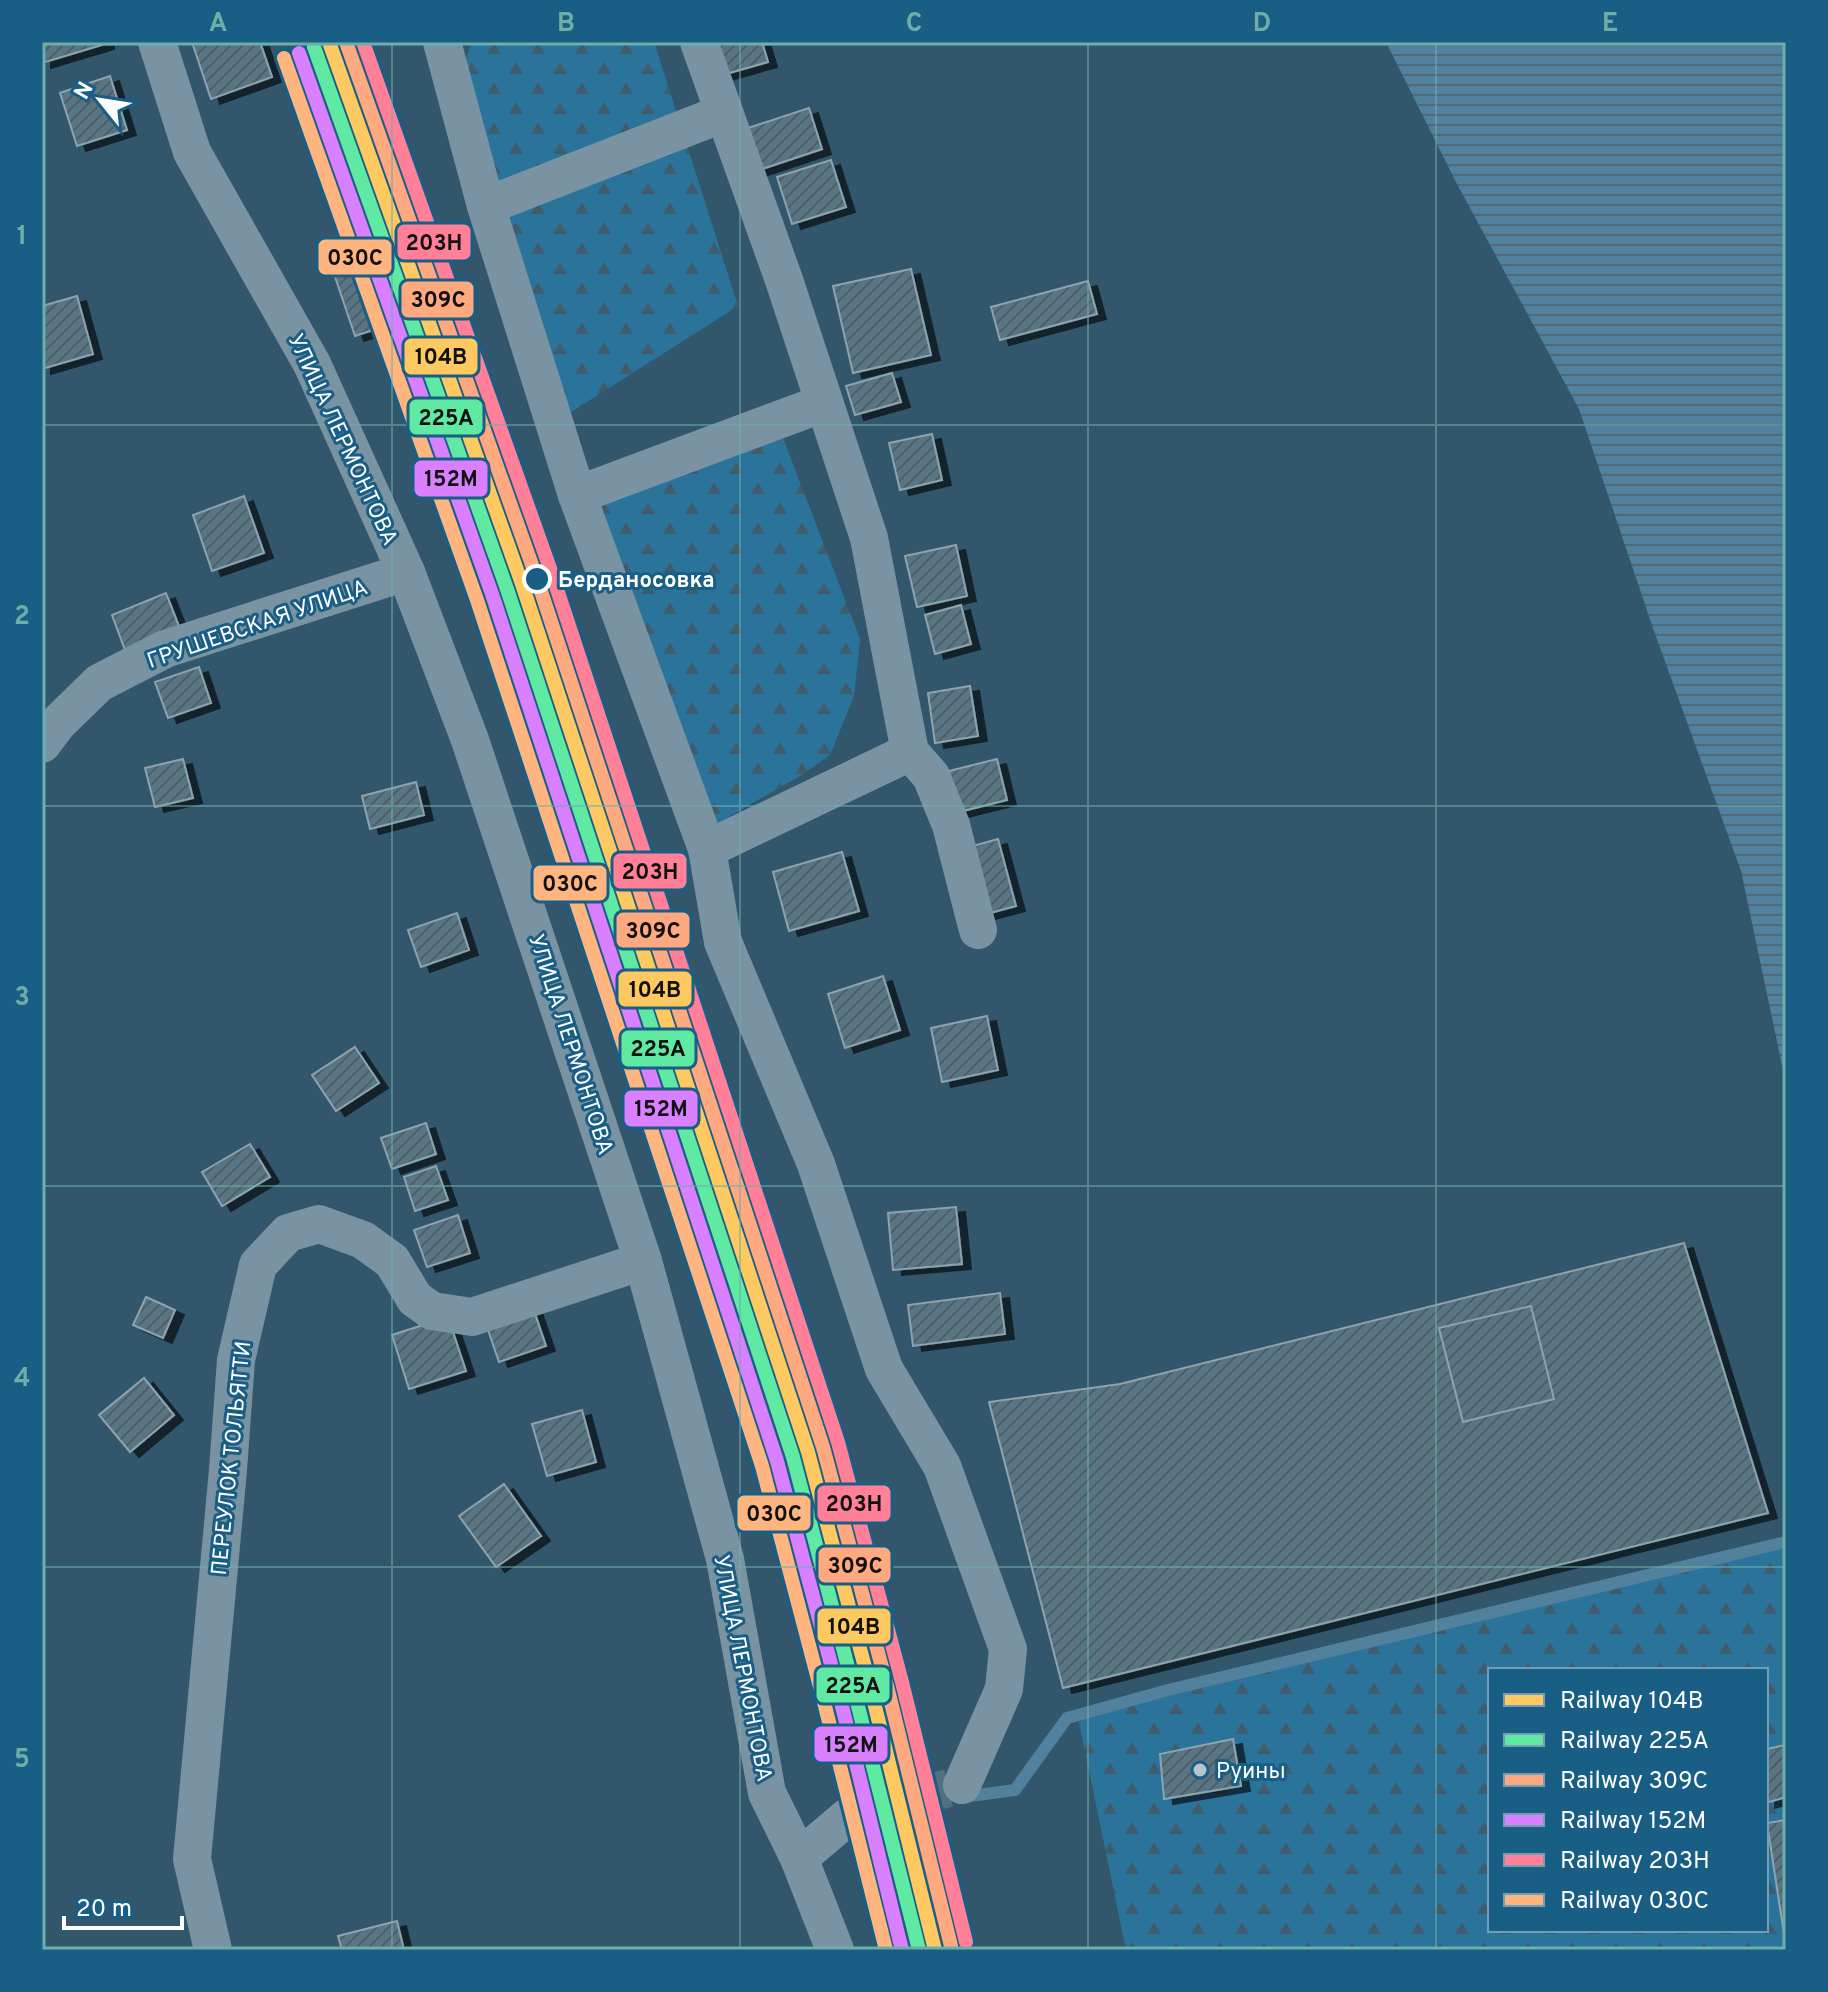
<svg xmlns="http://www.w3.org/2000/svg" width="1828" height="1992" viewBox="0 0 1828 1992" font-family="Overpass,sans-serif">
  <style>
    .forest { fill: url(#forest-firs); fill-rule: evenodd }
    .water { fill: url(#water-rules) }
    .lines { fill: none; stroke-linecap: round; stroke-linejoin: round }
    .stream { stroke: #51819c; stroke-width: 12 }
    .building { fill: url(#building-hatch); stroke: #8ca3b0; stroke-width: 2; filter: url(#shadow) }
    .minor-tunnel { stroke: #517082; stroke-width: 38; stroke-dasharray: 38 19; stroke-linecap: butt }
    .minor { stroke: #7993a2; stroke-width: 38 }
    .rail-1-casing { stroke: #195e85; stroke-width: 20 }
    .rail-2-casing { stroke: #195e85; stroke-width: 20 }
    .rail-3-casing { stroke: #195e85; stroke-width: 20 }
    .rail-4-casing { stroke: #195e85; stroke-width: 20 }
    .rail-5-casing { stroke: #195e85; stroke-width: 20 }
    .rail-6-casing { stroke: #195e85; stroke-width: 20 }
    .rail-1 { stroke: #fdc960; stroke-width: 14 }
    .rail-2 { stroke: #60e9a3; stroke-width: 14 }
    .rail-3 { stroke: #ffa980; stroke-width: 14 }
    .rail-4 { stroke: #d880ff; stroke-width: 14 }
    .rail-5 { stroke: #ff8098; stroke-width: 14 }
    .rail-6 { stroke: #ffb580; stroke-width: 14 }
    .grid { fill: none; stroke: #6fada8; stroke-width: 2; stroke-opacity: 0.55 }
    .stop-dot { fill: #195e85; stroke: #fff; stroke-width: 4 }
    .poi-dot { fill: #b7c4cc; stroke: #195e85; stroke-width: 3 }
    .labels { text-anchor: middle; stroke-width: 6; stroke-linejoin: round; paint-order: stroke }
    .street-label { font-size: 22px; fill: #fff; stroke: #195e85 }
    .stop-label { font-size: 22px; font-weight: bold; fill: #fff; stroke: #195e85; text-anchor: start }
    .poi-label { font-size: 22px; fill: #fff; stroke: #195e85; text-anchor: start }
    .line-badge { stroke: #195e85; stroke-width: 3 }
    .pale-badge-label { font-size: 22px; text-anchor: middle; font-weight: bold; fill: #111 }
    .neatline { fill: none; stroke: #6fada8; stroke-width: 3 }
    .grid-label { font-size: 26px; text-anchor: middle; font-weight: bold; fill: #6fada8 }
  </style>
  <defs>
    <pattern id="forest-firs" width="22" height="20" patternUnits="userSpaceOnUse" patternTransform="scale(2)"><rect width="22" height="20" fill="#2a749c"/><path d="M5 1l3.5 6h-7zM16 11l3.5 6h-7z" fill="#3e5c6c"/></pattern>
    <pattern id="water-rules" width="6" height="5" patternUnits="userSpaceOnUse" patternTransform="scale(2)"><rect width="6" height="5" fill="#51819c"/><path d="M0 2.5h6" fill="none" stroke="#4f6978"/></pattern>
    <pattern id="building-hatch" width="6" height="6" patternUnits="userSpaceOnUse" patternTransform="scale(2)"><rect width="6" height="6" fill="#587584"/><path d="M-1 1l2-2M0 6l6-6M5 7l2-2" fill="none" stroke="#515e65"/></pattern>
    <filter id="shadow"><feDropShadow dx="9" dy="5" stdDeviation="0" flood-color="#0009"/></filter>
  </defs>
  <rect width="100%" height="100%" fill="#32576c"/>
  <!-- forest -->
  <g class="forest">
    <polygon points="472,42 658,42 655,45 738,306 568,414 455,91"/>
    <polygon points="783,438 860,639 854,696 830,755 800,776 709,828 592,503"/>
    <path d="M1786,1547V1950H1126L1078,1717L1524,1607ZM1490,1670H1766V1930H1490Z"/>
  </g>
  <!-- water -->
  <polygon class="water" points="1386,42 1786,42 1786,1084 1741,871 1654,631 1579,409 1457,184"/>
  <g class="lines">
    <!-- stream -->
    <polyline class="stream" points="962,1797 1015,1790 1067,1718 1168,1690 1786,1542"/>
  </g>
  <!-- building -->
  <g class="building">
    <polygon points="42,42 105,42 105,44 42,63"/>
    <polygon points="192,42 260,42 272,77 211,99"/>
    <polygon points="709,42 762,42 768,62 719,76"/>
    <polygon points="110,76 127,130 77,146 60,93"/>
    <polygon points="809,108 822,149 750,173 736,132"/>
    <polygon points="831,160 846,207 792,224 777,177"/>
    <polygon points="351,255 376,329 355,336 330,262"/>
    <polygon points="911,269 931,355 853,373 833,286"/>
    <polygon points="1088,281 1097,314 1000,340 991,307"/>
    <polygon points="77,296 93,354 42,369 42,306"/>
    <polygon points="892,373 901,402 855,415 846,386"/>
    <polygon points="932,434 942,480 900,490 889,443"/>
    <polygon points="244,496 264,553 212,571 193,515"/>
    <polygon points="956,545 967,596 917,607 905,556"/>
    <polygon points="166,593 180,629 125,650 112,615"/>
    <polygon points="961,605 971,644 935,654 925,615"/>
    <polygon points="199,667 211,703 168,718 155,682"/>
    <polygon points="970,686 978,736 935,743 928,693"/>
    <polygon points="183,759 193,798 155,807 145,768"/>
    <polygon points="997,759 1007,800 959,812 949,771"/>
    <polygon points="416,782 424,815 370,829 362,796"/>
    <polygon points="998,839 1016,906 979,916 962,849"/>
    <polygon points="842,852 859,911 789,931 773,872"/>
    <polygon points="457,913 469,950 421,967 408,930"/>
    <polygon points="883,976 900,1030 845,1048 828,994"/>
    <polygon points="987,1016 998,1070 942,1082 931,1028"/>
    <polygon points="355,1047 379,1083 336,1111 312,1075"/>
    <polygon points="426,1123 436,1154 392,1169 381,1138"/>
    <polygon points="250,1144 270,1177 222,1206 202,1172"/>
    <polygon points="436,1166 448,1200 415,1211 404,1177"/>
    <polygon points="956,1207 962,1264 893,1270 888,1213"/>
    <polygon points="458,1215 470,1253 427,1267 414,1230"/>
    <polygon points="1684,1243 1768,1513 1063,1688 989,1402 1120,1384"/>
    <polygon points="1000,1293 1005,1334 913,1346 908,1305"/>
    <polygon points="146,1297 175,1310 163,1338 133,1325"/>
    <polygon points="531,1302 546,1346 499,1362 484,1318"/>
    <polygon points="1531,1306 1554,1399 1463,1422 1439,1328"/>
    <polygon points="448,1317 466,1371 409,1389 392,1335"/>
    <polygon points="144,1378 174,1415 130,1452 99,1415"/>
    <polygon points="582,1410 596,1462 547,1476 532,1424"/>
    <polygon points="504,1484 541,1536 496,1567 459,1516"/>
    <polygon points="1233,1739 1241,1786 1164,1799 1160,1754"/>
    <polygon points="1786,1745 1786,1797 1766,1803 1766,1749"/>
    <polygon points="1786,1820 1786,1947 1767,1823"/>
    <polygon points="397,1921 404,1950 342,1950 338,1936"/>
  </g>
  <g class="lines">
    <!-- minor-tunnel -->
    <polyline class="minor-tunnel" points="856,1810 962,1785"/>
    <!-- minor -->
    <g class="minor">
      <polyline points="157,42 192,152 312,364 406,572 470,740 643,1261 725,1559 767,1793 799,1858 835,1950"/>
      <polyline points="442,42 486,206 577,495 707,849 723,942 816,1164 884,1369 942,1466 1008,1649 1004,1689 962,1785"/>
      <polyline points="699,42 784,280 869,538 910,752 707,849"/>
      <polyline points="486,206 724,113"/>
      <polyline points="577,495 824,403"/>
      <polyline points="42,744 57,724 99,683 165,649 406,572"/>
      <polyline points="910,752 931,776 951,825 978,930"/>
      <polyline points="799,1858 856,1810"/>
      <polyline points="213,1950 192,1859 228,1470 236,1360 258,1265 288,1233 319,1224 363,1240 392,1261 415,1299 432,1311 472,1317 643,1261"/>
    </g>
    <defs>
      <polyline id="rail-1" points="329,42 522,584 808,1452 871,1690 935,1950"/>
      <polyline id="rail-2" points="314,47 507,589 793,1457 855,1694 919,1950"/>
      <polyline id="rail-3" points="346,42 537,579 823,1447 887,1686 951,1946"/>
      <polyline id="rail-4" points="299,53 492,594 777,1461 840,1698 902,1950"/>
      <polyline id="rail-5" points="363,42 552,574 838,1442 902,1682 966,1942"/>
      <polyline id="rail-6" points="284,58 477,600 762,1466 824,1702 886,1950"/>
    </defs>
    <!-- rail-1 casing -->
    <use href="#rail-1" class="rail-1-casing"/>
    <!-- rail-2 casing -->
    <use href="#rail-2" class="rail-2-casing"/>
    <!-- rail-3 casing -->
    <use href="#rail-3" class="rail-3-casing"/>
    <!-- rail-4 casing -->
    <use href="#rail-4" class="rail-4-casing"/>
    <!-- rail-5 casing -->
    <use href="#rail-5" class="rail-5-casing"/>
    <!-- rail-6 casing -->
    <use href="#rail-6" class="rail-6-casing"/>
    <!-- rail-1 -->
    <use href="#rail-1" class="rail-1"/>
    <!-- rail-2 -->
    <use href="#rail-2" class="rail-2"/>
    <!-- rail-3 -->
    <use href="#rail-3" class="rail-3"/>
    <!-- rail-4 -->
    <use href="#rail-4" class="rail-4"/>
    <!-- rail-5 -->
    <use href="#rail-5" class="rail-5"/>
    <!-- rail-6 -->
    <use href="#rail-6" class="rail-6"/>
  </g>
  <!-- grid -->
  <path class="grid" d="M392,42V1950M740,42V1950M1088,42V1950M1436,42V1950M42,425H1786M42,806H1786M42,1186H1786M42,1567H1786"/>
  <!-- markers -->
  <circle class="stop-dot" cx="537" cy="579" r="13"/>
  <circle class="poi-dot" cx="1200" cy="1770" r="8"/>
  <g class="labels">
    <!-- street labels -->
    <g class="street-label">
      <text transform="translate(344 439) rotate(65)" y="8">УЛИЦА ЛЕРМОНТОВА</text>
      <text transform="translate(257 623) rotate(-19)" y="8">ГРУШЕВСКАЯ УЛИЦА</text>
      <text transform="translate(572 1044) rotate(72)" y="8">УЛИЦА ЛЕРМОНТОВА</text>
      <text transform="translate(230 1458) rotate(-84)" y="8">ПЕРЕУЛОК ТОЛЬЯТТИ</text>
      <text transform="translate(744 1668) rotate(79)" y="8">УЛИЦА ЛЕРМОНТОВА</text>
    </g>
    <!-- stop labels -->
    <g class="stop-label">
      <text x="558" y="587">Берданосовка</text>
    </g>
    <!-- poi labels -->
    <g class="poi-label">
      <text x="1216" y="1778">Руины</text>
    </g>
  </g>
  <g class="line-badge">
    <rect x="396" y="223" width="76" height="38" rx="8" fill="#ff8098"/>
    <rect x="317" y="238" width="76" height="38" rx="8" fill="#ffb580"/>
    <rect x="400" y="280" width="75" height="39" rx="8" fill="#ffa980"/>
    <rect x="403" y="337" width="76" height="39" rx="8" fill="#fdc960"/>
    <rect x="408" y="398" width="76" height="38" rx="8" fill="#60e9a3"/>
    <rect x="413" y="459" width="76" height="39" rx="8" fill="#d880ff"/>
    <rect x="612" y="852" width="76" height="38" rx="8" fill="#ff8098"/>
    <rect x="532" y="864" width="76" height="38" rx="8" fill="#ffb580"/>
    <rect x="615" y="911" width="76" height="38" rx="8" fill="#ffa980"/>
    <rect x="617" y="970" width="76" height="38" rx="8" fill="#fdc960"/>
    <rect x="620" y="1029" width="76" height="39" rx="8" fill="#60e9a3"/>
    <rect x="623" y="1089" width="76" height="39" rx="8" fill="#d880ff"/>
    <rect x="816" y="1484" width="76" height="39" rx="8" fill="#ff8098"/>
    <rect x="736" y="1494" width="76" height="38" rx="8" fill="#ffb580"/>
    <rect x="817" y="1546" width="75" height="38" rx="8" fill="#ffa980"/>
    <rect x="816" y="1607" width="76" height="38" rx="8" fill="#fdc960"/>
    <rect x="815" y="1666" width="76" height="38" rx="8" fill="#60e9a3"/>
    <rect x="813" y="1725" width="76" height="38" rx="8" fill="#d880ff"/>
  </g>
  <g class="pale-badge-label">
    <text x="434" y="250">203Н</text>
    <text x="355" y="265">030C</text>
    <text x="438" y="307">309С</text>
    <text x="441" y="364">104В</text>
    <text x="446" y="425">225А</text>
    <text x="451" y="486">152М</text>
    <text x="650" y="879">203Н</text>
    <text x="570" y="891">030C</text>
    <text x="653" y="938">309С</text>
    <text x="655" y="997">104В</text>
    <text x="658" y="1056">225А</text>
    <text x="661" y="1116">152М</text>
    <text x="854" y="1511">203Н</text>
    <text x="774" y="1521">030C</text>
    <text x="855" y="1573">309С</text>
    <text x="854" y="1634">104В</text>
    <text x="853" y="1693">225А</text>
    <text x="851" y="1752">152М</text>
  </g>
  <!-- border -->
  <rect width="1828" height="1992" fill="none" stroke="#195e85" stroke-width="88"/>
  <!-- legend -->
  <rect x="1488" y="1668" width="280" height="264" fill="#195e85" stroke="#759eb6" stroke-width="2"/>
  <rect x="1504" y="1694" width="40" height="12" fill="#fdc960" stroke="#759eb6" stroke-width="2"/>
  <text x="1560" y="1708" font-size="24" fill="#ffffff">Railway 104В</text>
  <rect x="1504" y="1734" width="40" height="12" fill="#60e9a3" stroke="#759eb6" stroke-width="2"/>
  <text x="1560" y="1748" font-size="24" fill="#ffffff">Railway 225А</text>
  <rect x="1504" y="1774" width="40" height="12" fill="#ffa980" stroke="#759eb6" stroke-width="2"/>
  <text x="1560" y="1788" font-size="24" fill="#ffffff">Railway 309С</text>
  <rect x="1504" y="1814" width="40" height="12" fill="#d880ff" stroke="#759eb6" stroke-width="2"/>
  <text x="1560" y="1828" font-size="24" fill="#ffffff">Railway 152М</text>
  <rect x="1504" y="1854" width="40" height="12" fill="#ff8098" stroke="#759eb6" stroke-width="2"/>
  <text x="1560" y="1868" font-size="24" fill="#ffffff">Railway 203Н</text>
  <rect x="1504" y="1894" width="40" height="12" fill="#ffb580" stroke="#759eb6" stroke-width="2"/>
  <text x="1560" y="1908" font-size="24" fill="#ffffff">Railway 030C</text>
  <!-- north arrow -->
  <g transform="translate(100 100) rotate(300)" stroke="#195e85" stroke-width="6" paint-order="stroke">
  <path d="M0-6L14 30L0 20L-14 30Z" fill="#ffffff"/>
  <text y="-12" font-size="22" font-weight="bold" text-anchor="middle" fill="#ffffff">N</text>
  </g>
  <!-- scale -->
  <path d="M64 1916v12h118v-12" fill="none" stroke="#ffffff" stroke-width="4"/>
  <text x="76" y="1916" font-size="24" fill="#ffffff" stroke="#195e85" stroke-width="6" paint-order="stroke">20 m</text>
  <rect x="44" y="44" width="1740" height="1904" class="neatline"/>
  <g class="grid-label">
    <text x="218" y="31">A</text>
    <text x="566" y="31">B</text>
    <text x="914" y="31">C</text>
    <text x="1262" y="31">D</text>
    <text x="1610" y="31">E</text>
    <text x="22" y="244">1</text>
    <text x="22" y="624">2</text>
    <text x="22" y="1005">3</text>
    <text x="22" y="1386">4</text>
    <text x="22" y="1767">5</text>
  </g>
</svg>
